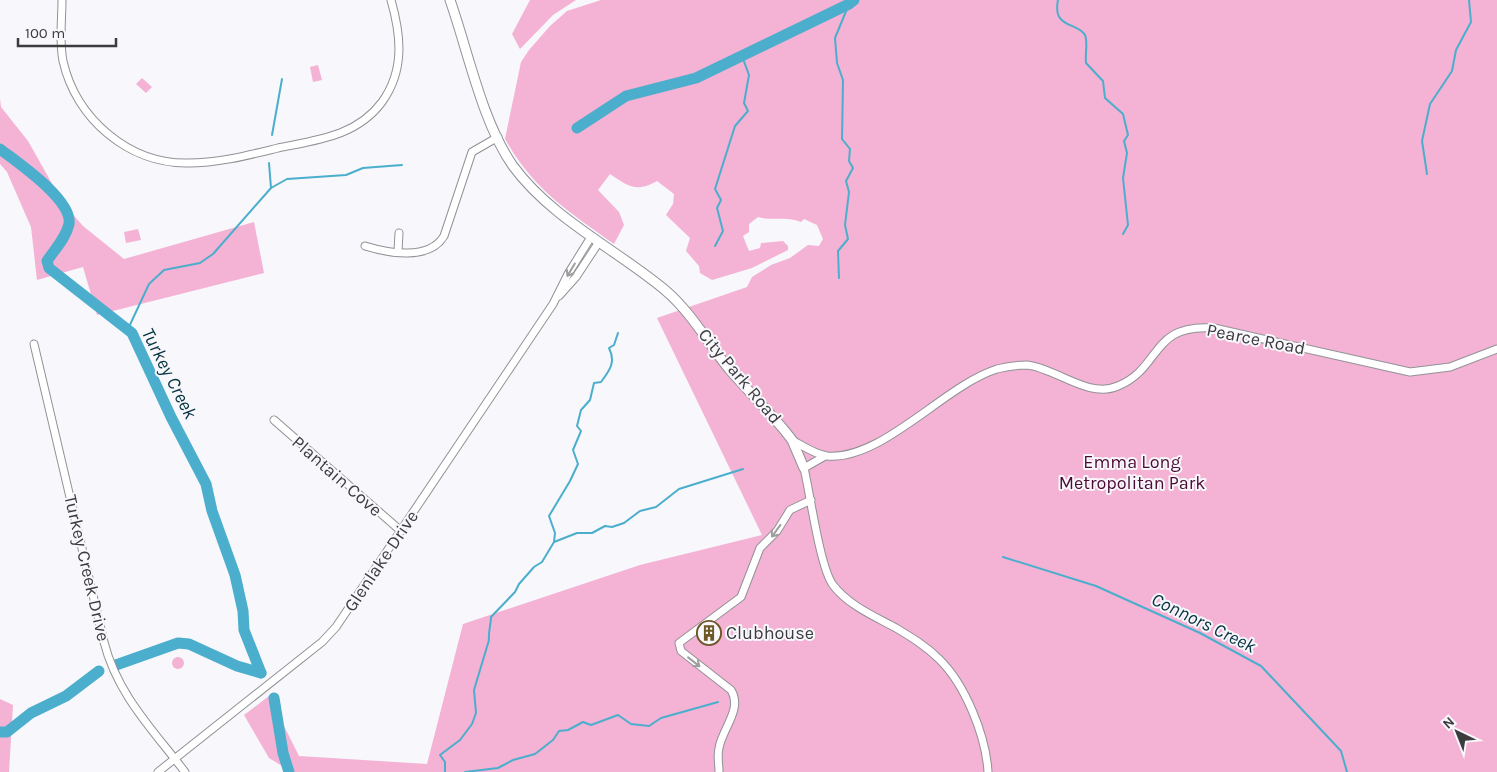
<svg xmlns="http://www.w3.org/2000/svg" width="1497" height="772" viewBox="0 0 1497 772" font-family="Karla,sans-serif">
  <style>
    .green { fill: #f4b2d4 }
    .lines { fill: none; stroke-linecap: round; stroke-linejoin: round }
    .stream { stroke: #4baecc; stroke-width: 2 }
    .river { stroke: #4baecc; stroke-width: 11 }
    .minor-casing { stroke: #919296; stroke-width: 9 }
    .tertiary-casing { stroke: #919296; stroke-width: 11 }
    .minor { stroke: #fff; stroke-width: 7 }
    .tertiary { stroke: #fff; stroke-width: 9 }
    .oneway { stroke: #9e9e9e }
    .labels { text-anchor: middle; stroke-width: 4; stroke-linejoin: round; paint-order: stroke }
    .street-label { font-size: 18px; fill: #3c3c3e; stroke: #f7f7fc }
    .park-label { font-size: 18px; fill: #4c0a34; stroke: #f7f7fc }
    .poi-label { font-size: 18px; fill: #3c3c3e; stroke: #f7f7fc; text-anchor: start }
    .water-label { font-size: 19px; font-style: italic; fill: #053441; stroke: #f7f7fc }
  </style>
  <rect width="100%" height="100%" fill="#f7f7fc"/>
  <!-- green -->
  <g class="green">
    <polygon points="530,0 576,0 553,15 520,49 512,34"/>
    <path d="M601,0H1497V772H292L269,758L244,715L269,696L299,756L427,764L463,624L640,565L762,535L657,318L747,287L752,277L771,265L790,258L808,245L819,246L823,239L817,225L804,219L801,222C787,216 772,221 758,217L749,224V232L743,236L749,251L760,248L761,243L783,241L788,246V250L752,268L712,280L700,273L699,266L686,251L690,238L666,215L673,204L674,194L657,181C636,193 628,186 610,174L598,190L619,212L624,225L614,244C568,211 534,190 505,139L521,62L529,50L550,26L567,11Z"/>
    <polygon points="318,65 322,80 313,82 310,67"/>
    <polygon points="142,78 152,87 146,93 136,84"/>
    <polygon points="0,99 1,107 28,141 63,203 83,226 124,259 254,222 264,273 97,315 83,267 37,280 31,227 7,172 0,164"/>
    <polygon points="138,229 141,240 126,243 124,232"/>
    <circle cx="178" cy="663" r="6"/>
    <polygon points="0,699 13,705 9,772 0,772"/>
  </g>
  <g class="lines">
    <!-- stream -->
    <g class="stream">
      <path d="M1058,0C1052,29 1078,22 1085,35C1088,41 1085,55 1086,63L1103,81L1105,98L1123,114L1128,135L1124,141L1127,153L1123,178L1128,225L1123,234"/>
      <polyline points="272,135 282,79"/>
      <polyline points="269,163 271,188"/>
      <polyline points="1427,174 1422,141 1430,104 1452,71 1456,50 1471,22 1469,0"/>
      <polyline points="715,246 723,231 717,208 721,200 715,189 735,126 748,111 744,103 749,75 742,56"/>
      <polyline points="839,278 838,251 848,239 845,225 849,192 846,181 853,168 849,161 850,149 842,139 843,80 837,63 835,38 849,4"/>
      <polyline points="128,329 149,284 164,270 200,263 213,254 271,188 287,179 346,175 363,168 402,165"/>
      <polyline points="554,542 577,533 592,533 605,526 612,527 624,523 640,511 656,507 679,489 743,469"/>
      <polyline points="1003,557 1096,586 1200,633 1261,666 1341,751 1347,772"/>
      <path d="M445,772V762L440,755L460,740L472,724L476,713L474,690L489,640C488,632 491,625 491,617L515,592L519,584L534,567L542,562L554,542L555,533L549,516L570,481L578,464L573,450L581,431L577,426L581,410L590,400L594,383L601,382C610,370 616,362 609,348L614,345L618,333"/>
      <polyline points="465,772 498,768 513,760 535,754 553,740 559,731 568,730 583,722 591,725 618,715 631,724 649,726 661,718 718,702"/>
    </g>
    <!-- river -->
    <g class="river">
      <polyline points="577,128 626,96 696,78 849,4 854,0"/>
      <path d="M0,149C17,162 73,200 69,224C66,238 55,249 47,261L49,268L132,333L171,417L206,484L212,511L235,575L243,611L244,630L261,673"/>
      <polyline points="116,665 178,643 189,644 237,666 261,673"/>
      <polyline points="274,698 283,753 289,772"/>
      <polyline points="0,732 7,732 31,713 66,696 99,671"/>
    </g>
    <defs>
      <g id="minor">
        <path d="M62,0C62,20 59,41 63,61C76,119 129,164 188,163C219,163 249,155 278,148C317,140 357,136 382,102C405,70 401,35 391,0"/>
        <path d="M365,246C388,253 429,261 444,236L472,152L498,137"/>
        <polyline points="398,251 399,233"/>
        <polyline points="559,296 576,277 599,242"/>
        <path d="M34,344L104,642C117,694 153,730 185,772"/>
        <polyline points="274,420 401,531"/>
        <path d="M792,440C803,446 814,454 827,456C882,461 945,385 997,369C1005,367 1019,365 1027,365C1056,368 1088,399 1118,386C1162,368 1150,323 1214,328L1410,372L1450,367L1497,349"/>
        <path d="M825,456L804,468C810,493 820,568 833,585C848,605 874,616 896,628C911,637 926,646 939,659C965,684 986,736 988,772"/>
        <polyline points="158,772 322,642 336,627 553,304 568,274 591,237"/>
        <path d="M719,772C719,764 717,756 719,748C722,729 743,709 731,690L681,651L679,643L741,597L760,548L777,531L790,510L811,500"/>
      </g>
      <path id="tertiary" d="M450,0C468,51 482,122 513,166C552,219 616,249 665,290C691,312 708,343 729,369C747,390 767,409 785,431L792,440L804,468"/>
    </defs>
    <!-- minor casing -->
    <use href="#minor" class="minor-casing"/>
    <!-- tertiary casing -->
    <use href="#tertiary" class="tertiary-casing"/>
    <!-- minor -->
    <use href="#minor" class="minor"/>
    <!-- tertiary -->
    <use href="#tertiary" class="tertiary"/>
  </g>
  <!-- one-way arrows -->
  <defs><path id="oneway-shaft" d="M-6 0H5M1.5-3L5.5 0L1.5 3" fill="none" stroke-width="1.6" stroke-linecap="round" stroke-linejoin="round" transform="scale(1.25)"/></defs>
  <g class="oneway">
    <use href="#oneway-shaft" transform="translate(571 270) rotate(121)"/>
    <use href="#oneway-shaft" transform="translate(776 531) rotate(126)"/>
    <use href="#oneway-shaft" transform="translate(694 662) rotate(38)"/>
  </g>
  <!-- icons -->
  <defs>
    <symbol id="building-ring" viewBox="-11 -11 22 22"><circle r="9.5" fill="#f7f7fc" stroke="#6e5627" stroke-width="1.5"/><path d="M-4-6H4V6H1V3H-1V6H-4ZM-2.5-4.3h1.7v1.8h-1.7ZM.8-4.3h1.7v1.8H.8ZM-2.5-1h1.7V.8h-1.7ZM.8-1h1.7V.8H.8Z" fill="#6e5627"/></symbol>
  </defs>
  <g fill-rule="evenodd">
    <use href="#building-ring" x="695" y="619" width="28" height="28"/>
  </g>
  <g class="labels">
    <!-- street labels -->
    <g class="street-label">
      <text transform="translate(1256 339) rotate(11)" y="6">Pearce Road</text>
      <text transform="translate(740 376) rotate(50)" y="6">City Park Road</text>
      <text transform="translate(337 476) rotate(41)" y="6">Plantain Cove</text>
      <text transform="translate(381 561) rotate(-56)" y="6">Glenlake Drive</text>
      <text transform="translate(87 568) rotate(77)" y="6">Turkey Creek Drive</text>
    </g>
    <!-- park labels -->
    <g class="park-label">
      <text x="1132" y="468">Emma Long<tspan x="1132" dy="21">Metropolitan Park</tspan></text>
    </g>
    <!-- poi labels -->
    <g class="poi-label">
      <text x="726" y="639">Clubhouse</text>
    </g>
    <!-- water labels -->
    <g class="water-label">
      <text transform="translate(170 373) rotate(63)" y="7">Turkey Creek</text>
      <text transform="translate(1204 622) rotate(26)" y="7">Connors Creek</text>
    </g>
  </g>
  <!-- north arrow -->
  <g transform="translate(1457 732) rotate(317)" stroke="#f7f7fc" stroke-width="4" paint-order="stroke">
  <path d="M0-4L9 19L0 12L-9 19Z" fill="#3c3c3e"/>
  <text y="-8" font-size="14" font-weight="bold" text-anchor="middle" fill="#3c3c3e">N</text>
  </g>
  <!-- scale -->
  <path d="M18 38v8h98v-8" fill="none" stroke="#3c3c3e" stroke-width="2.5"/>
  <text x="25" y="38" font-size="15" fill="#3c3c3e" stroke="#f7f7fc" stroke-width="4" paint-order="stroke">100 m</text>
</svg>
